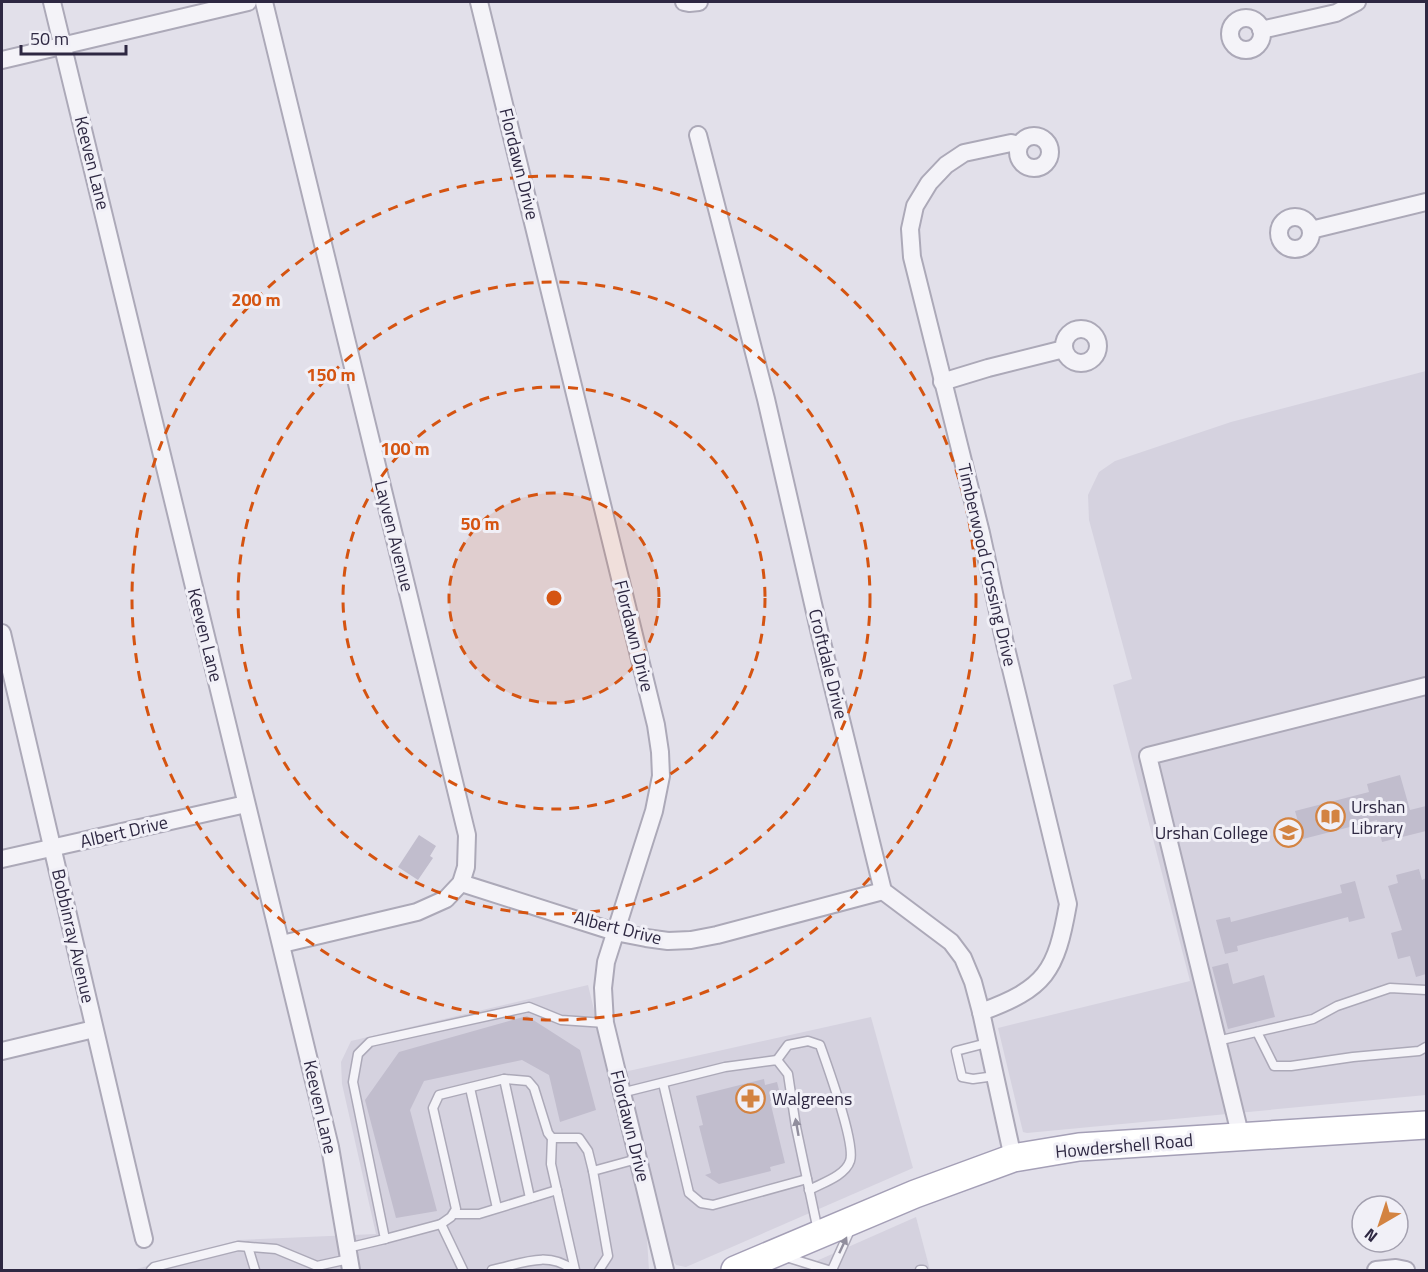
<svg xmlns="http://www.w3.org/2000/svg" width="1428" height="1272" viewBox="0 0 1428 1272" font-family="'Titillium Web',sans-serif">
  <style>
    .built { fill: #d5d2df }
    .building { fill: #c1bdcd }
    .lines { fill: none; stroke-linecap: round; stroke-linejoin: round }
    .lane-casing { stroke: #aca9b8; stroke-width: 11 }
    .street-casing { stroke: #aca9b8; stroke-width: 20 }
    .primary-casing { stroke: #a49fb6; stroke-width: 30 }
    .lane { stroke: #f4f3f8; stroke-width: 8 }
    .street { stroke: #f4f3f8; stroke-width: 16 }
    .primary { stroke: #fff; stroke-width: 27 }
    .oneway { fill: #918e9d }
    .ring { fill: none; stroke: #d55411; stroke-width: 3; stroke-dasharray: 10 8 }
    .labels { text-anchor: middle; stroke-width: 6; stroke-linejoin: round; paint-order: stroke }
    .street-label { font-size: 18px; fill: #2e2842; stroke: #f1f0f7 }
    .poi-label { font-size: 18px; fill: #2e2842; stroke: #f1f0f7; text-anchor: start }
    .centre { fill: #d55411; stroke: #f1f0f7; stroke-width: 3 }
    .ring-label { font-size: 18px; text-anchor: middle; font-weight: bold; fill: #d55411; stroke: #f1f0f7; stroke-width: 6; stroke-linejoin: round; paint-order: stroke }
  </style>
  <rect width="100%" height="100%" fill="#e2e0ea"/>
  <!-- built -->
  <g class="built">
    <polygon points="1426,371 1426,1095 1027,1133 1023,1132 998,1028 1190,981 1113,685 1132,679 1089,520 1088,495 1099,472 1115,461 1231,422"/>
    <polygon points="588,985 646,1224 649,1270 133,1270 239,1240 376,1234 342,1084 341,1062 351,1041"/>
    <polygon points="871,1017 913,1168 686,1267 676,1265 671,1258 624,1072"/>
    <polygon points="916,1217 930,1270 796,1270"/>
  </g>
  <!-- building -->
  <g class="building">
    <polygon points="1400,775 1410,810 1426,806 1426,831 1382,842 1377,820 1303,839 1295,811 1369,792 1367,784"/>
    <polygon points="419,835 436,846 430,856 433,858 418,880 398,867"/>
    <polygon points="1419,869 1422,880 1426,878 1426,974 1416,977 1410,956 1398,959 1391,933 1402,930 1388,886 1398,883 1396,875"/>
    <polygon points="1355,881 1365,918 1349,922 1348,917 1237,946 1238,951 1225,954 1216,920 1230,917 1231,922 1342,893 1340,885"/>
    <polygon points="1228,963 1233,984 1264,975 1275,1017 1228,1029 1212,967"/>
    <polygon points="527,1016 580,1050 596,1110 560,1122 549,1075 522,1060 424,1081 410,1110 437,1211 396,1218 365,1100 399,1052"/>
    <polygon points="764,1079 765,1085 777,1082 781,1098 770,1101 785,1163 770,1167 771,1171 719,1184 705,1175 711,1173 699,1126 703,1125 696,1096"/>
  </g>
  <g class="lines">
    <defs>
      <g id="lane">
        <polyline points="1257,1032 1274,1066 1291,1066 1353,1057 1419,1051 1426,1047"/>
        <polyline points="1217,1041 1313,1019 1337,1006 1390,988 1426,990"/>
        <polyline points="987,1043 956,1051 962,1077 973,1079 995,1076"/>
        <path d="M777,1060L788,1045L808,1041L820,1045C827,1065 856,1144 850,1161C845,1176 822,1183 809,1190"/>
        <polyline points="504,1079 530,1198"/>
        <polyline points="663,1083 689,1193 701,1203 713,1205 807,1179"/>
        <polyline points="470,1088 497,1208"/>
        <polyline points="621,1093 725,1067 777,1060 788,1074 796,1127 818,1231"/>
        <polyline points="552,1138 551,1164 575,1270"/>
        <polyline points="454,1214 479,1214 557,1190"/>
        <polyline points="441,1224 451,1217 456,1209 433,1108 439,1095 504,1079 528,1081 534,1088 548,1133 552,1138 579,1138 588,1151 593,1171"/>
        <polyline points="385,1239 441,1224 463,1270"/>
        <polyline points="248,1247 255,1270"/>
        <polyline points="347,1248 385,1239 353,1082 358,1054 370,1042 529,1007 561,1020 605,1023"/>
        <polyline points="786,1257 828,1270"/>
        <polyline points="151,1270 154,1267 238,1246 276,1249 317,1266 349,1259"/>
        <path d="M492,1270C521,1264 547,1250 573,1270"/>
        <polyline points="599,1270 608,1256 593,1171 637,1159"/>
        <polyline points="832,1270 850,1230"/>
        <polyline points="920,1270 923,1270"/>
      </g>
      <g id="street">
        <polyline points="52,2 330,1147 351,1270"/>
        <polyline points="264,2 467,835 466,867 461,883 446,899 417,912 282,944"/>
        <polyline points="479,2 656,725 660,752 661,776 654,811 606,962 603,988 605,1023 665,1270"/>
        <polyline points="684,2 689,3 699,2"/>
        <circle cx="1246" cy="34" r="16"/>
        <polyline points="1261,30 1336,13 1357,2"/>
        <polyline points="2,60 248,2"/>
        <polyline points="698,135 766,399 820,634 883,891 951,942 963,958 973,982 981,1012 1013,1158"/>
        <circle cx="1034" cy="152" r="16"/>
        <circle cx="1295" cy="233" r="16"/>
        <polyline points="1311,230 1426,202"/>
        <circle cx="1081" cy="346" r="17"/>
        <polyline points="942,382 988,368 1064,349"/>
        <polyline points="2,633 144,1239"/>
        <polyline points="2,859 246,804"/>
        <polyline points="461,883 615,932 646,938 668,941 691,940 717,935 883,891"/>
        <path d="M981,1012C1046,988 1056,972 1068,904L1005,644L981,533L912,257L910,229L915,206L929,183L946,165L964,153L1011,143L1019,145"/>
        <polyline points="2,1051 94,1029"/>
        <polyline points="1241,1138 1148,756 1426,686"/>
        <polyline points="1376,1270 1396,1268 1406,1270"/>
      </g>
      <polyline id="primary" points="735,1270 915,1194 1013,1158 1079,1147 1426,1125"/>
    </defs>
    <!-- lane casing -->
    <use href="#lane" class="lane-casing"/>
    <!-- street casing -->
    <use href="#street" class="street-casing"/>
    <!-- primary casing -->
    <use href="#primary" class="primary-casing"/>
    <!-- lane -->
    <use href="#lane" class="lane"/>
    <!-- street -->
    <use href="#street" class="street"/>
    <!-- primary -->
    <use href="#primary" class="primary"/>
  </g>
  <!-- one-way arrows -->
  <defs><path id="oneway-solid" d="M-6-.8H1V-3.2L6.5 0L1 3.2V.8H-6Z" transform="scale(1.5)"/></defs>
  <g class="oneway">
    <use href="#oneway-solid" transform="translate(797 1127) rotate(-100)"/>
    <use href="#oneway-solid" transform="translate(843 1245) rotate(-65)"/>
  </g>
  <!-- distance rings -->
  <circle cx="554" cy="598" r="105" fill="#d55411" fill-opacity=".12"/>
  <g class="ring">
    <circle cx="554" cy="598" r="105"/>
    <circle cx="554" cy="598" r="211"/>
    <circle cx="554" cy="598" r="316"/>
    <circle cx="554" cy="598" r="422"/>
  </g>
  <!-- icons -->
  <defs>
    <symbol id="library-ring" viewBox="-11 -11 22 22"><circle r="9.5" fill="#f1f0f7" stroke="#d38341" stroke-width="1.5"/><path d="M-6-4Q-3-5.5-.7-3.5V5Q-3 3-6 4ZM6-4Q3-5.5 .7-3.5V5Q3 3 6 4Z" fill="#d38341"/></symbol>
    <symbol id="university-ring" viewBox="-11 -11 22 22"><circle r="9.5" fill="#f1f0f7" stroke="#d38341" stroke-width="1.5"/><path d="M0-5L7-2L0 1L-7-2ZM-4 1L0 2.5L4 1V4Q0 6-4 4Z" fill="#d38341"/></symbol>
    <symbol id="pharmacy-ring" viewBox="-11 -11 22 22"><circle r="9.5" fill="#f1f0f7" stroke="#d38341" stroke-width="1.5"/><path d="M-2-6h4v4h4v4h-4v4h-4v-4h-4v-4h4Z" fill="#d38341"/></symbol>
  </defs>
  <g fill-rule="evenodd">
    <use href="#library-ring" x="1314" y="800" width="33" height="33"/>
    <use href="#university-ring" x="1272" y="816" width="33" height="33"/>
    <use href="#pharmacy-ring" x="734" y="1082" width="33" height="33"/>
  </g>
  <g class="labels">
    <!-- street labels -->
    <g class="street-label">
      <text transform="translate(92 163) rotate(76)" y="6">Keeven Lane</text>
      <text transform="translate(519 164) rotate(76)" y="6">Flordawn Drive</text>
      <text transform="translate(394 536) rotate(76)" y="6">Layven Avenue</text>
      <text transform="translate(987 565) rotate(77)" y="6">Timberwood Crossing Drive</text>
      <text transform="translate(205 635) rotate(76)" y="6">Keeven Lane</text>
      <text transform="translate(634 636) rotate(76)" y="6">Flordawn Drive</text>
      <text transform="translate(828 664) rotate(76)" y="6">Croftdale Drive</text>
      <text transform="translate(124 832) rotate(-13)" y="6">Albert Drive</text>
      <text transform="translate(618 928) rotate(14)" y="6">Albert Drive</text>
      <text transform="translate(73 936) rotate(77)" y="6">Bobbinray Avenue</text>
      <text transform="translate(320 1107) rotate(77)" y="6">Keeven Lane</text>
      <text transform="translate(630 1126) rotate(76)" y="6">Flordawn Drive</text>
      <text transform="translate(1124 1146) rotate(-5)" y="6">Howdershell Road</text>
    </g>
    <!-- poi labels -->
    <g class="poi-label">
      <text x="1351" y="813">Urshan<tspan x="1351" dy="21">Library</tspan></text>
      <text x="1268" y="839" text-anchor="end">Urshan College</text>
      <text x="772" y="1105">Walgreens</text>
    </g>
  </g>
  <circle cx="554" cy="598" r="9" class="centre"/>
  <g class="ring-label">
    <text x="256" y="306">200 m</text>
    <text x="331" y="381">150 m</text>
    <text x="405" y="455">100 m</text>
    <text x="480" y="530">50 m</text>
  </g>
  <!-- border -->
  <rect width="1428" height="1272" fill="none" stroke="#2e2842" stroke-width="6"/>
  <!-- north arrow -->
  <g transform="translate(1380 1224) rotate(219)"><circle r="28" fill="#f1f0f7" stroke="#a3a0af" stroke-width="1.5"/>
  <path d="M0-4.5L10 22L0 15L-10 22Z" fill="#d38341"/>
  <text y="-9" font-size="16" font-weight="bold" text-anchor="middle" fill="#2e2842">N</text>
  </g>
  <!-- scale -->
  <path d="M21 45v9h105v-9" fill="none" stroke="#2e2842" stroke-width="3"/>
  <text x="30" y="45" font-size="18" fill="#2e2842" stroke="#f1f0f7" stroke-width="4.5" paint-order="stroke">50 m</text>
</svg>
